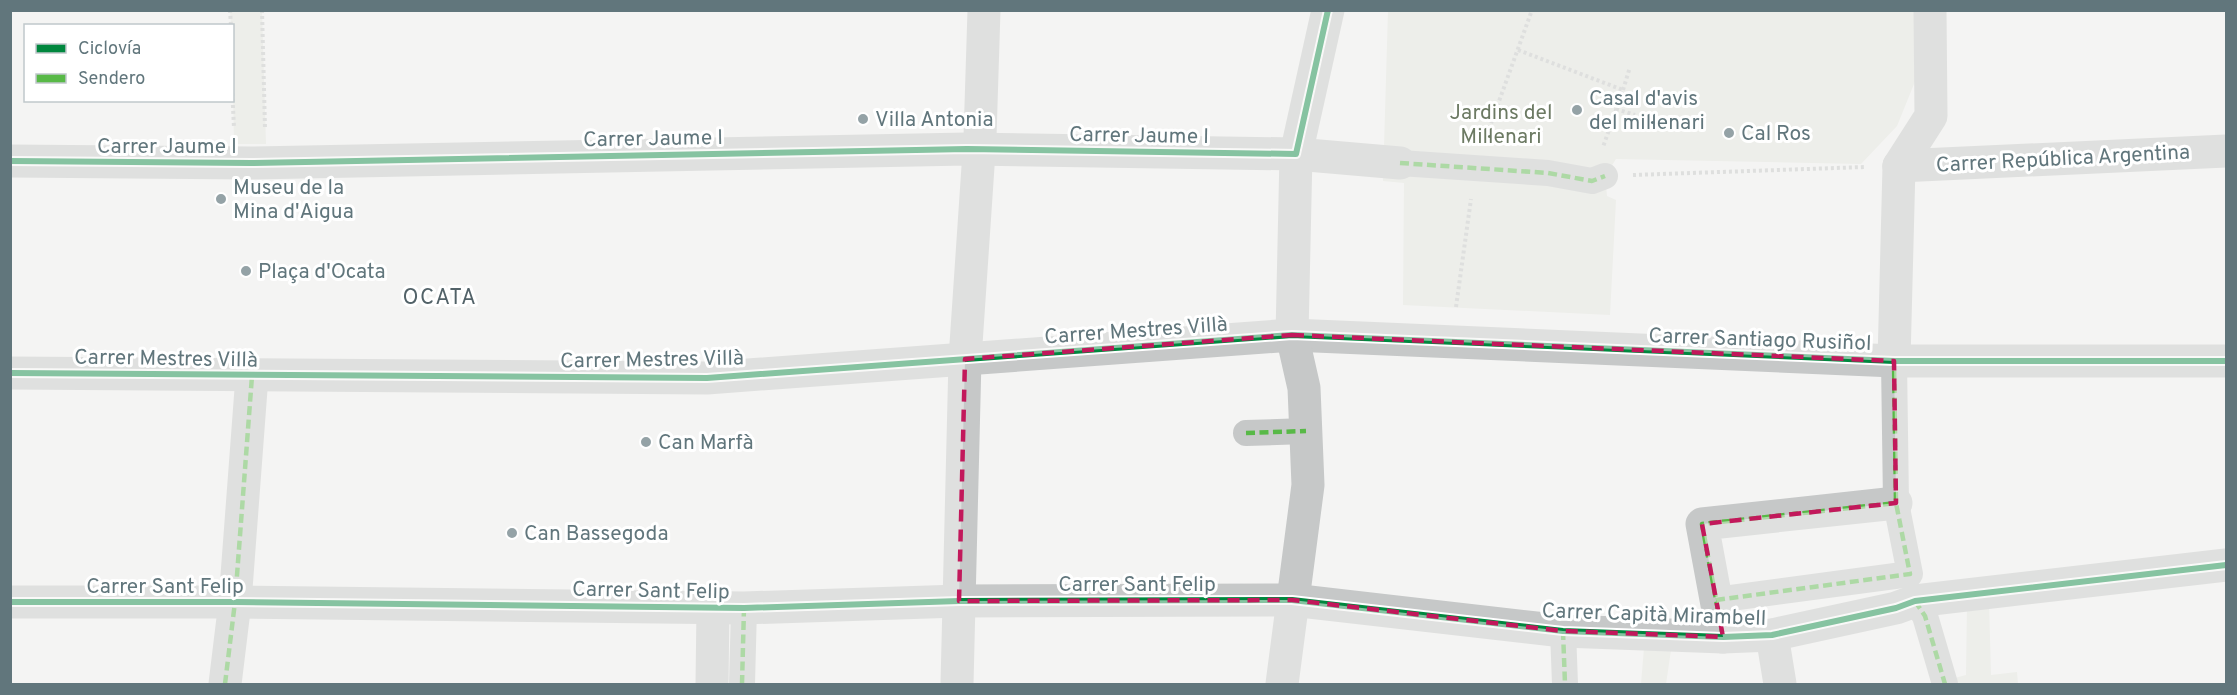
<svg xmlns="http://www.w3.org/2000/svg" width="2237" height="695" viewBox="0 0 2237 695" font-family="Overpass,sans-serif">
  <style>
    .green { fill: #e4e6e0 }
    .lines { fill: none; stroke-linecap: round; stroke-linejoin: round }
    .path { stroke: #c4c6c6; stroke-width: 4; stroke-dasharray: 3 3; stroke-linecap: butt }
    .pedestrian { stroke: #c6c8c8; stroke-width: 26 }
    .minor { stroke: #c6c8c8; stroke-width: 33 }
    .quiet { stroke: #58b947; stroke-width: 4.5; stroke-dasharray: 9 4.5; stroke-linecap: butt }
    .cycleway-casing { stroke: #fff; stroke-width: 10 }
    .cycleway { stroke: #00873e; stroke-width: 6 }
    .marked { fill: none; stroke: #c2185b; stroke-width: 4.5; stroke-dasharray: 12 8; stroke-linejoin: round }
    .poi-dot { fill: #94a2a6; stroke: #fff; stroke-width: 2 }
    .labels { text-anchor: middle; stroke-width: 6; stroke-linejoin: round; paint-order: stroke }
    .poi-label { font-size: 21px; fill: #61767c; stroke: #fff; text-anchor: start }
    .park-label { font-size: 21px; fill: #6c7a63; stroke: #fff }
    .street-label { font-size: 21px; fill: #61767c; stroke: #fff }
    .neighbourhood-label { font-size: 22px; letter-spacing: 1.5px; fill: #526268; stroke: #fff }
  </style>
  <rect width="100%" height="100%" fill="#f4f4f3"/>
  <!-- green -->
  <g class="green">
    <polygon points="230,11 262,11 266,144 234,144 232,26 231,25"/>
    <polygon points="1388,11 1918,11 1916,79 1897,126 1861,164 1616,159 1605,176 1607,196 1616,200 1610,315 1403,305 1404,183 1383,181"/>
    <polygon points="1989,602 1991,675 2017,672 2018,684 1953,684 1951,679 1966,675 1967,605"/>
    <polygon points="1644,648 1671,650 1666,684 1641,684"/>
  </g>
  <g class="lines">
    <!-- path -->
    <g class="path">
      <polyline points="230,10 231,26"/>
      <polyline points="262,10 265,128"/>
      <polyline points="1518,50 1623,90 1603,147"/>
      <polyline points="232,87 234,128"/>
      <polyline points="1623,90 1630,67"/>
      <polyline points="1616,109 1635,115"/>
      <polyline points="1485,140 1532,10"/>
      <polyline points="1633,175 1865,167"/>
      <polyline points="1456,307 1471,199"/>
    </g>
    <!-- pedestrian -->
    <g class="pedestrian">
      <polyline points="1400,163 1548,173 1592,181 1605,176"/>
      <polyline points="1246,433 1306,431"/>
      <polyline points="1716,600 1910,574 1896,503 1894,361"/>
      <polyline points="1915,601 1925,616 1945,684"/>
      <polyline points="1563,631 1565,684"/>
      <polyline points="742,684 744,608"/>
    </g>
    <!-- minor -->
    <g class="minor">
      <polyline points="10,161 251,163 967,149 1296,154 1400,163"/>
      <polyline points="1899,166 2226,151"/>
      <polyline points="1899,166 1931,116 1930,10"/>
      <polyline points="1894,361 1899,166"/>
      <polyline points="10,373 707,378 1292,335 1894,361 2226,361"/>
      <polyline points="10,602 235,602 744,608 959,601 1292,600 1563,631 1723,637 1772,635 1896,608 1915,601 2226,565"/>
      <polyline points="1772,635 1780,684"/>
      <polyline points="1723,637 1702,524 1896,503"/>
      <polyline points="225,684 235,602 252,376"/>
      <polyline points="712,684 713,607"/>
      <polyline points="957,684 965,359 980,137 984,10"/>
      <polyline points="1282,684 1308,485 1304,388 1292,335 1296,154 1328,10"/>
    </g>
    <!-- quiet -->
    <g class="quiet">
      <polyline points="1400,163 1548,173 1592,181 1605,176"/>
      <polyline points="1246,433 1306,431"/>
      <polyline points="1716,600 1910,574 1896,503 1894,361"/>
      <polyline points="1915,601 1925,616 1945,684"/>
      <polyline points="1563,631 1565,684"/>
      <polyline points="1723,637 1702,524 1896,503"/>
      <polyline points="225,684 235,602 252,376"/>
      <polyline points="742,684 744,608"/>
    </g>
    <defs>
      <g id="cycleway">
        <polyline points="10,161 251,163 967,149 1296,154 1328,10"/>
        <polyline points="10,373 707,378 1292,335 1894,361 2226,361"/>
        <polyline points="10,602 235,602 744,608 959,601 1292,600 1563,631 1723,637 1772,635 1896,608 1915,601 2226,565"/>
      </g>
    </defs>
    <!-- cycleway casing -->
    <use href="#cycleway" class="cycleway-casing"/>
    <!-- cycleway -->
    <use href="#cycleway" class="cycleway"/>
  </g>
  <!-- marked area -->
  <path d="M0 0H2237V695H0ZM1292,335L1894,361L1896,503L1702,524L1723,637L1563,631L1292,600L959,601L965,359Z" fill="#f4f4f3" fill-opacity=".55" fill-rule="evenodd"/>
  <path class="marked" d="M1292,335L1894,361L1896,503L1702,524L1723,637L1563,631L1292,600L959,601L965,359Z"/>
  <!-- markers -->
  <g class="poi-dot">
    <circle cx="1577" cy="110" r="6"/>
    <circle cx="863" cy="119" r="6"/>
    <circle cx="1729" cy="133" r="6"/>
    <circle cx="221" cy="199" r="6"/>
    <circle cx="246" cy="271" r="6"/>
    <circle cx="646" cy="442" r="6"/>
    <circle cx="512" cy="533" r="6"/>
  </g>
  <g class="labels">
    <!-- poi labels -->
    <g class="poi-label">
      <text x="1589" y="105">Casal d'avis<tspan x="1589" dy="24">del mil·lenari</tspan></text>
      <text x="875" y="126">Villa Antonia</text>
      <text x="1741" y="140">Cal Ros</text>
      <text x="233" y="194">Museu de la<tspan x="233" dy="24">Mina d'Aigua</tspan></text>
      <text x="258" y="278">Plaça d'Ocata</text>
      <text x="658" y="449">Can Marfà</text>
      <text x="524" y="540">Can Bassegoda</text>
    </g>
    <!-- park labels -->
    <g class="park-label">
      <text x="1501" y="119">Jardins del<tspan x="1501" dy="24">Mil·lenari</tspan></text>
    </g>
    <!-- street labels -->
    <g class="street-label">
      <text transform="translate(1139 135) rotate(1)" y="7">Carrer Jaume I</text>
      <text transform="translate(653 138) rotate(-1)" y="7">Carrer Jaume I</text>
      <text x="167" y="153">Carrer Jaume I</text>
      <text transform="translate(2063 158) rotate(-3)" y="7">Carrer República Argentina</text>
      <text transform="translate(1136 330) rotate(-4)" y="7">Carrer Mestres Villà</text>
      <text transform="translate(1760 339) rotate(2)" y="7">Carrer Santiago Rusiñol</text>
      <text transform="translate(166 358) rotate(1)" y="7">Carrer Mestres Villà</text>
      <text transform="translate(652 359) rotate(-1)" y="7">Carrer Mestres Villà</text>
      <text x="1137" y="591">Carrer Sant Felip</text>
      <text x="165" y="593">Carrer Sant Felip</text>
      <text transform="translate(651 590) rotate(1)" y="7">Carrer Sant Felip</text>
      <text transform="translate(1654 614) rotate(2)" y="7">Carrer Capità Mirambell</text>
    </g>
    <!-- neighbourhood labels -->
    <g class="neighbourhood-label">
      <text x="440" y="304">OCATA</text>
    </g>
  </g>
  <!-- border -->
  <rect width="2237" height="695" fill="none" stroke="#61767c" stroke-width="24"/>
  <!-- legend -->
  <rect x="24" y="24" width="210" height="78" fill="#ffffff" stroke="#c0c8cb" stroke-width="1.5"/>
  <rect x="36" y="44" width="30" height="9" fill="#00873e" stroke="#c0c8cb" stroke-width="1.5"/>
  <text x="78" y="54" font-size="18" fill="#61767c">Ciclovía</text>
  <rect x="36" y="74" width="30" height="9" fill="#58b947" stroke="#c0c8cb" stroke-width="1.5"/>
  <text x="78" y="84" font-size="18" fill="#61767c">Sendero</text>
</svg>
